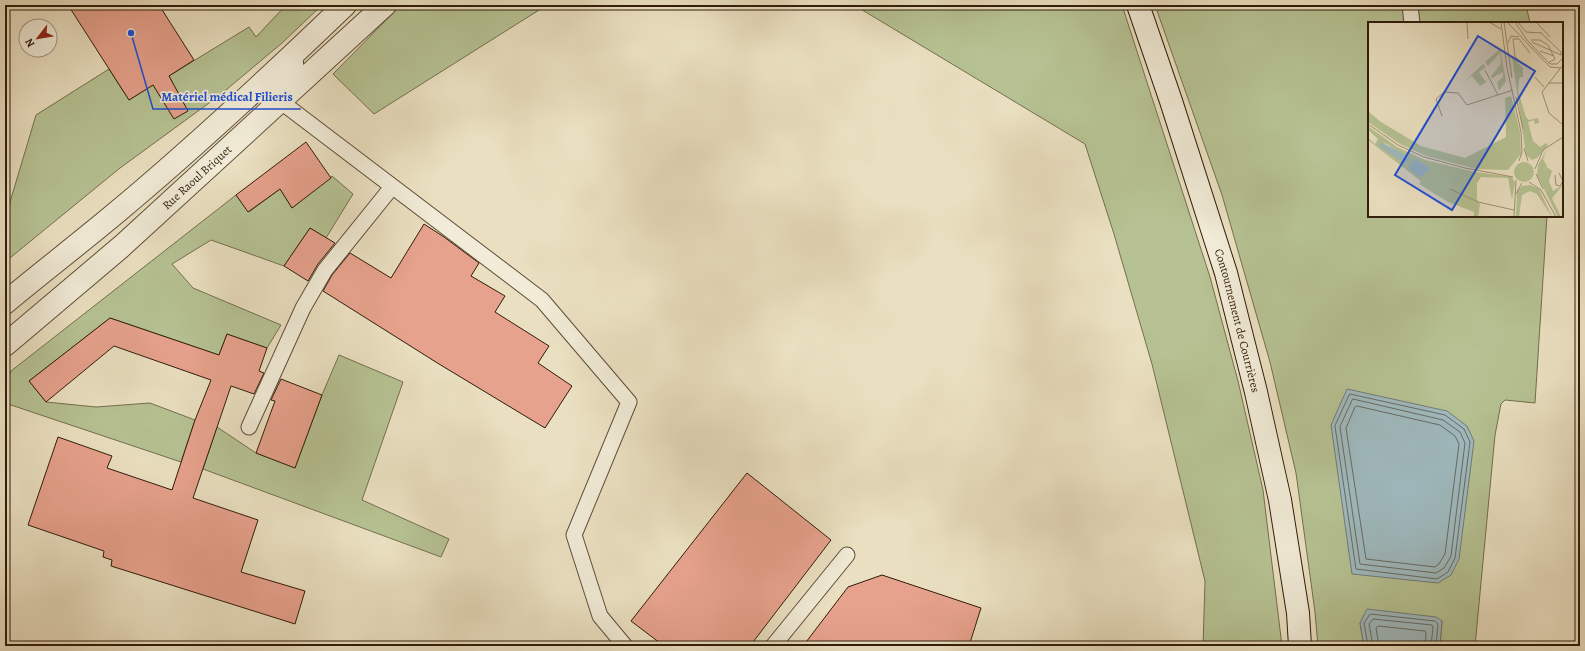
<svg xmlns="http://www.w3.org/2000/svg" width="1585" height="651" viewBox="0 0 1585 651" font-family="Alegreya,serif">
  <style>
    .green { fill: #b6c293; stroke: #736f4e }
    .water { fill: #9fbabf; stroke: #737b77 }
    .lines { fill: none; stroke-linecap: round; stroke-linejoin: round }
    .shore { stroke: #686b64; stroke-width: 1 }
    .building { fill: #e7a28d; stroke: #301c0a }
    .service-casing { stroke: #5e4d38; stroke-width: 17 }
    .tertiary-casing { stroke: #5e4d38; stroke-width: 24 }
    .secondary-casing { stroke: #301c0a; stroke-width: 24 }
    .service { stroke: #f1ebd7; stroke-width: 15 }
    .tertiary { stroke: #f1ebd7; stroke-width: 22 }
    .secondary { stroke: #f1ebd7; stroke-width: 22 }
    .labels { text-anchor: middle; stroke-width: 3.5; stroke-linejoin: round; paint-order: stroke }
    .street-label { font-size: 12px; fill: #301c0a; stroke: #f1ebd7 }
    .inset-road { fill: none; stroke: #a09278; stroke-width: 1 }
    .view { fill: #1d4ed8; fill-opacity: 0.15; stroke: #1d4ed8; stroke-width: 2 }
    .inset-edge { fill: none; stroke: #301c0a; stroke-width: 2 }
    .leader { fill: none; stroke: #1d4ed8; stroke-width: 1.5 }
    .callout-dot { fill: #1d4ed8; stroke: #f1ebd7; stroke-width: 1.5 }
    .callout-label { font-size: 13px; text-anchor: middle; font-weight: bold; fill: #1d4ed8; stroke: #f1ebd7; stroke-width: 3.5; stroke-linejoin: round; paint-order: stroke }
  </style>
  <rect width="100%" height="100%" fill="#eae0c1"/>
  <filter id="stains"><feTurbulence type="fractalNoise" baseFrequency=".005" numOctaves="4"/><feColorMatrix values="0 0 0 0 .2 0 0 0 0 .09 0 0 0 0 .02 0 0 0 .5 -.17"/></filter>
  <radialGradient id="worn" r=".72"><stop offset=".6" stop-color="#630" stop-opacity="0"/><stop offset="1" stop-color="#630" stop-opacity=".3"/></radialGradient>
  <!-- green -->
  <g class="green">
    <polygon points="286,5 322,5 282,43 220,95 120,168 5,262 5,235 10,202 36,115 109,69 129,100 153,85 158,92 173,83 169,76 249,27 256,37"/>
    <polygon points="401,5 547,5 374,114 333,74"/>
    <polygon points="854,5 1122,5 1210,277 1238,381 1263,490 1282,646 1203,646 1205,581 1152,364 1114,234 1085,144"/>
    <polygon points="1155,5 1526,5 1530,23 1369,23 1369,216 1547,216 1535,403 1505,400 1501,404 1495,435 1475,646 1440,646 1442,621 1360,623 1364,646 1318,646 1315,612 1296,473 1270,362 1222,195"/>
    <polygon points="332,176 353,194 326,238 310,228 284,266 211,240 172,264 193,288 281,325 267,348 227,334 219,355 110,318 29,381 46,402 96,407 150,403 195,420 181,462 5,403 5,385 11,371 236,195 249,212 280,189 292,208"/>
    <polygon points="339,355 403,382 362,500 449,539 441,557 203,469 217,427 256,453 295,468 322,395"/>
  </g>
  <!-- water -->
  <g class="water">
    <polygon points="1347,389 1447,411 1467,426 1474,441 1459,559 1451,575 1438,583 1352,574 1331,425"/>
    <polygon points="1367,609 1436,617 1442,621 1440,646 1364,646 1360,623"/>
  </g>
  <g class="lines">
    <!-- shore -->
    <g class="shore">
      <polygon points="1350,394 1445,415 1464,429 1470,442 1455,558 1448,572 1437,579 1356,569 1335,426"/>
      <polygon points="1353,399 1443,420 1460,432 1465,443 1451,556 1444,568 1436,573 1360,564 1340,427"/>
      <polygon points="1357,406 1440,425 1455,436 1459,444 1445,554 1439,564 1435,567 1366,559 1346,428 1355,407"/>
      <polyline points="1368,646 1364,623 1370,614 1435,621 1438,624 1436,646"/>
      <polyline points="1373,646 1369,624 1373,619 1432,625 1433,627 1431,646"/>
      <polyline points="1379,646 1376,628 1378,626 1425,631 1426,633 1425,646"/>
    </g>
  </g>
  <!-- building -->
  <g class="building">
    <polygon points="68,5 159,5 194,60 169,76 188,111 174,119 153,85 129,100"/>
    <polygon points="306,142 331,178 292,208 280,189 248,212 236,195"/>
    <polygon points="424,224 444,237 479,263 471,276 505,296 495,312 549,346 538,363 572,386 545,428 439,364 323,291 332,275 350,253 391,278"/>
    <polygon points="310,228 335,243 318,264 308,281 284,266"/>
    <polygon points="110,318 219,355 227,334 267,348 259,371 264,373 254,394 231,386 193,498 258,520 241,572 305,591 295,624 111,566 112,560 103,557 104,551 28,525 58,437 112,456 107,468 172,490 195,420 211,380 114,346 46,402 29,381"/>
    <polygon points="281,379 322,395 295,468 256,453 275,401 271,400"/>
    <polygon points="747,473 831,540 750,646 664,646 631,621"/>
    <polygon points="882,575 981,608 969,646 803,646 848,587"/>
  </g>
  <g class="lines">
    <defs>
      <g id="service">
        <polyline points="1410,5 1412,23"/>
        <polyline points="295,53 296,72 277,90 280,101 542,300 629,402 574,535 600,616 625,646"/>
        <polyline points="249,427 303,308 325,270 392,187"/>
        <polyline points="773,646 847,555"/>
      </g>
      <g id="tertiary">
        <path d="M5,303C40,274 76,246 111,217C192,150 269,78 345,5"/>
        <path id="s1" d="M5,345L122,246L385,5"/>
      </g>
      <g id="secondary">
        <path id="s2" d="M1138,5L1171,101L1226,273L1256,392L1280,500L1298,613L1300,646"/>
      </g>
    </defs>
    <!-- service casing -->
    <use href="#service" class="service-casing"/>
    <!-- tertiary casing -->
    <use href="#tertiary" class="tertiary-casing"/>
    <!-- secondary casing -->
    <use href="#secondary" class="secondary-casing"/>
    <!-- service -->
    <use href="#service" class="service"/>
    <!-- tertiary -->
    <use href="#tertiary" class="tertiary"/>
    <!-- secondary -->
    <use href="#secondary" class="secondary"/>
  </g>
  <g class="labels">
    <!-- street labels -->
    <g class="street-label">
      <text dy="4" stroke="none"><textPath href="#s1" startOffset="255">Rue Raoul Briquet</textPath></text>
      <text dy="4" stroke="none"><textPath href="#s2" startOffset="331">Contournement de Courrières</textPath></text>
    </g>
  </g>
  <!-- overview -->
  <g transform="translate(1368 22)">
    <rect width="195" height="195" fill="#eae0c1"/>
    <path d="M132,27L138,59L131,69L129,60L135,55V50L124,56L123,54L133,42L132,31L120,44L117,40ZM144,35L155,46V55H152L151,58L150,69L158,95L161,98L170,96L171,101L167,102L166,98L160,100L165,119L172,125L178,121L180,123L169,136L164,138L158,133ZM115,42L118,45L111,50L118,60L112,64L104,54L96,60ZM143,74L152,110L153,132L140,148L108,147L58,134L32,122L0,100V89L13,100L53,124L97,136L138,115L137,76ZM0,104L29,125L57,138L107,150L144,155L147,161L144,178L140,156L113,155L109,161V178L112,182L110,195H106V190L80,180L51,162L53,160L50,157L0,118V116L7,122L10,117L0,108ZM15,120L41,135L37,142ZM179,127L175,137L179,144L175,149L179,145L184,149L181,159L185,169L195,163L184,176L193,195H190L169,153L170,143ZM146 150a10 10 0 1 1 20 0a10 10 0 1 1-20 0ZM162,163L171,167L184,195L169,172L162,169L154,173L151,195H148L149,169L154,164Z" fill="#b6c293" fill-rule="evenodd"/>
    <path d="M12,120L35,131L42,136L37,142L11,124ZM46,137L62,146L55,154L51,155L40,146Z" fill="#9fbabf"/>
    <path class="inset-road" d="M99,0L100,17M121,0L133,7M133,0L139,46L153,110L154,130L151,139M136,0L144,56M139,0L182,45L193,46M147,0L159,18L182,42H189L195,36M150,0L158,10L174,11M168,0L182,15M163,18H172L180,23L187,37L180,41M164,20L193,33V30L173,11M140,21L143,14L151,15M172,29L186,34M151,38L147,35L145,17H151L162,31M195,43L174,70L181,91L195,103M117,48L130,73M167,55L176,65M180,61H195M148,75L155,107M74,94L68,77L76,70L90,71L99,83L145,68M0,102L30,123L56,135L97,146L145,155M156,126L160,139M167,147L175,128L195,115M168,152L175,167M187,153L188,163L192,164L195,159L191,151M161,160L173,168L188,195M82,167L110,180L146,188M147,173L154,161M146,195L148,158"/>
    <path class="view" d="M110,14L167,49L84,188L27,153Z"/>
    <rect width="195" height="195" class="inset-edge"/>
  </g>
  <!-- callouts -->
  <path class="leader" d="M131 33L153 109H301"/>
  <circle class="callout-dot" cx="131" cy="33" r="4"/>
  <g class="callout-label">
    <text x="227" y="101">Matériel médical Filieris</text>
  </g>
  <!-- margin -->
  <rect width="1585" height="651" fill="none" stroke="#eae0c1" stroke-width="20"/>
  <rect x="6" y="6" width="1573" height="639" fill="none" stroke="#301c0a" stroke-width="2"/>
  <rect x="10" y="10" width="1565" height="631" fill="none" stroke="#301c0a"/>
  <!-- north arrow -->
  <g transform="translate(38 38) rotate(239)"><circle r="19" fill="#f1ebd7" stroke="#a49885"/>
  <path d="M0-3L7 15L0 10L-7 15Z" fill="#8f2418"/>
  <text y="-6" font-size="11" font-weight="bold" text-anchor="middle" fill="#301c0a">N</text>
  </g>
  <rect width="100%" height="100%" filter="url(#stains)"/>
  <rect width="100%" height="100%" fill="url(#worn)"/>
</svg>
